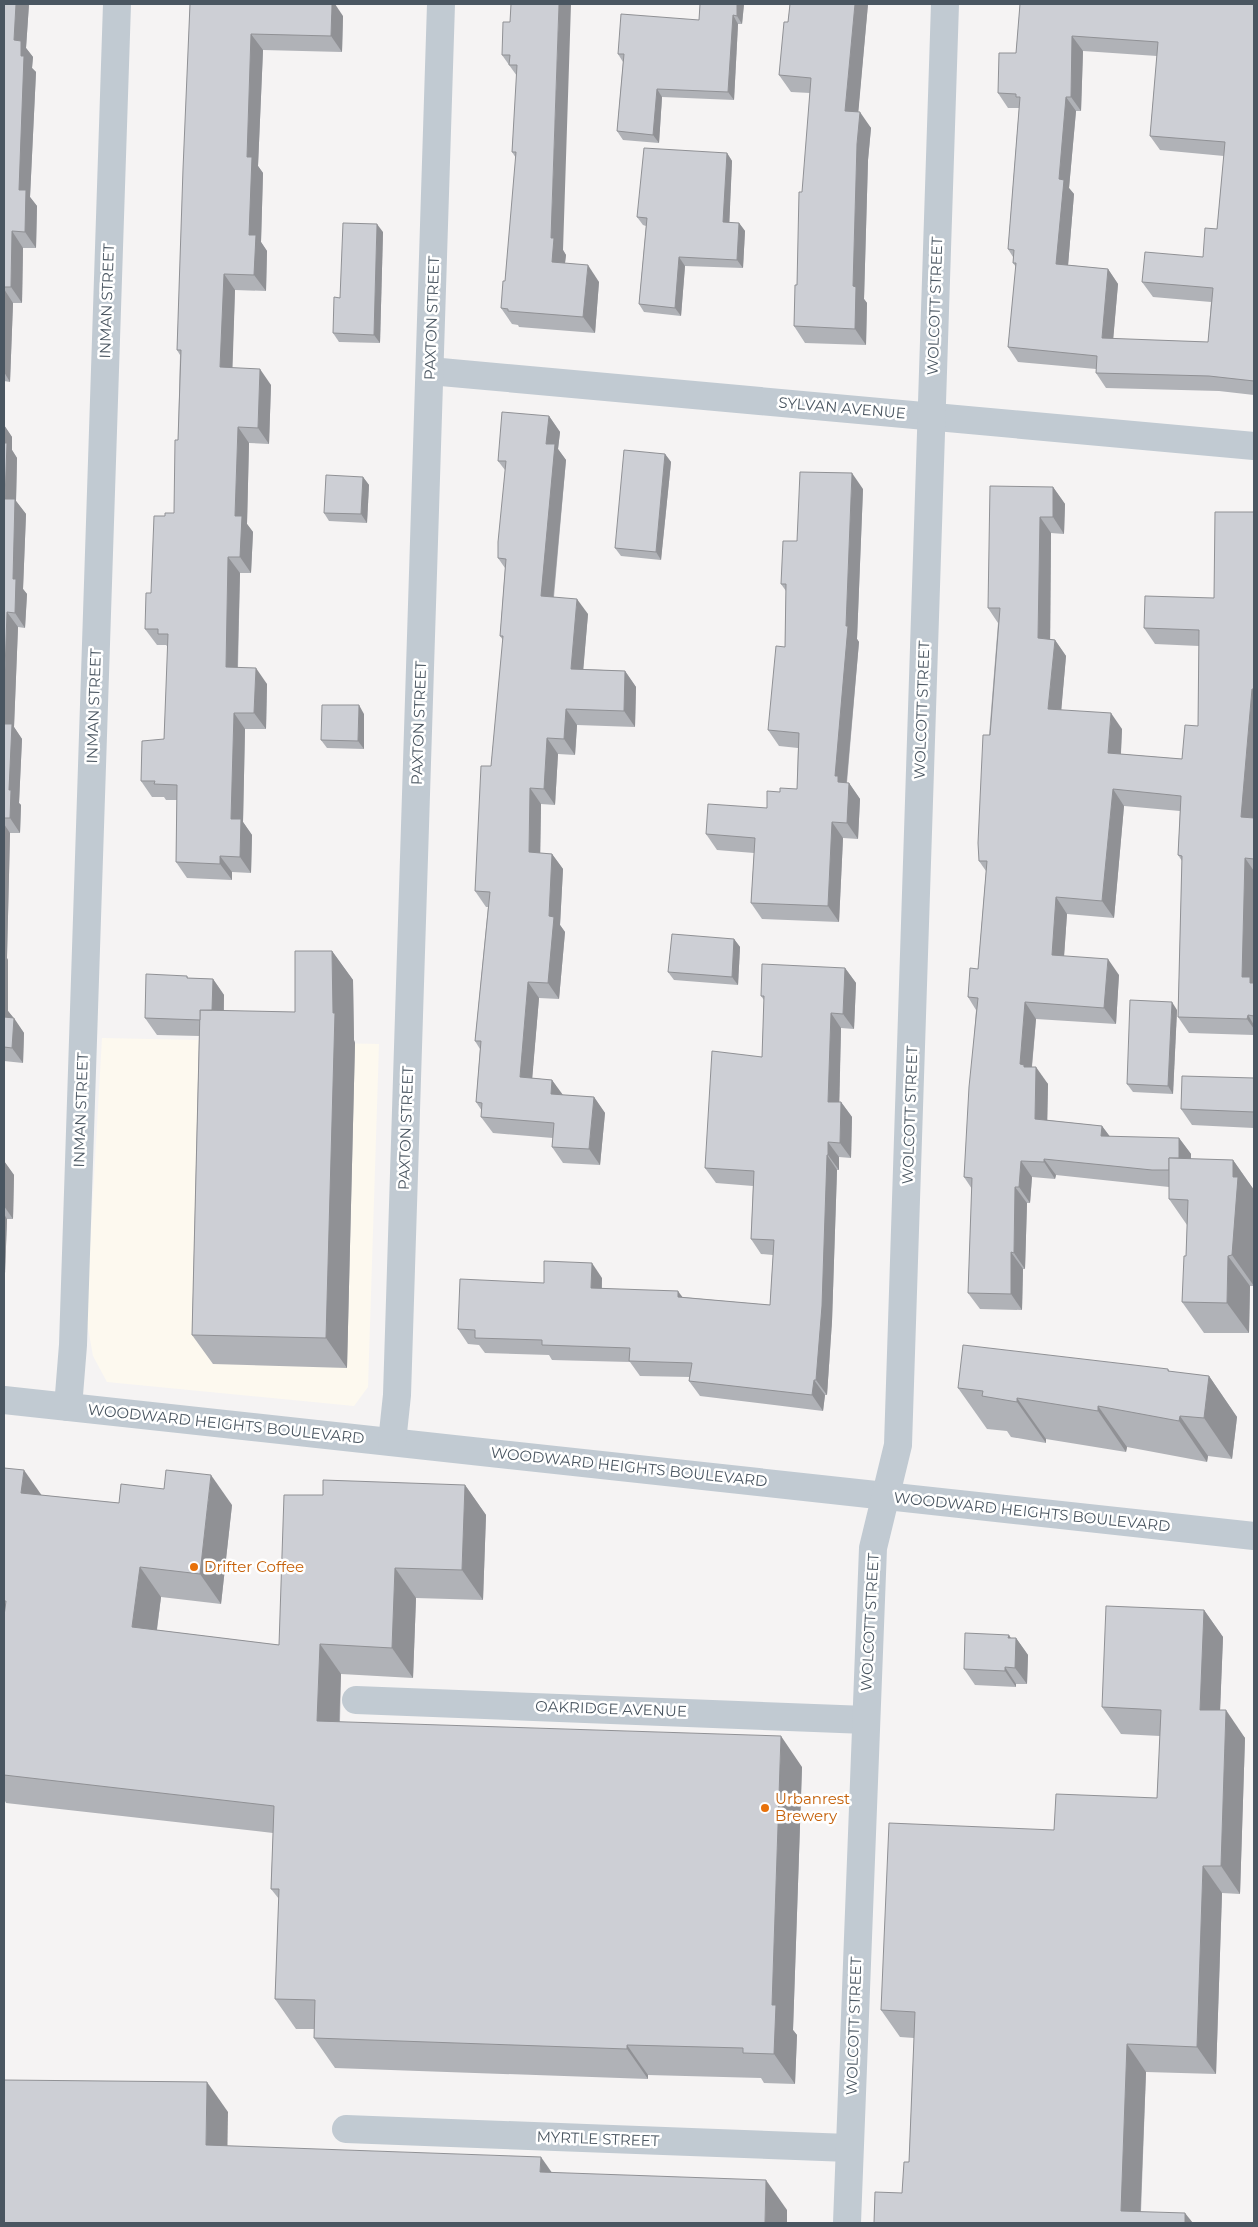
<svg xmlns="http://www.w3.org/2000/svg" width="1258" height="2227" viewBox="0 0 1258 2227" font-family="Montserrat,sans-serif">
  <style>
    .commercial { fill: #fdf9ef }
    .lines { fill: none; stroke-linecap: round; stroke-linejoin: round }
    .minor { stroke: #c1cad2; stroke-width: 28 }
    .wall { fill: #b0b2b7; fill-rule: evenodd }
    .shaded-wall { fill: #909195 }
    .building { fill: #cdcfd5; stroke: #909195; fill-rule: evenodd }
    .food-dot { fill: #e8710a; stroke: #fff; stroke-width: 2 }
    .labels { text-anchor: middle; stroke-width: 5; stroke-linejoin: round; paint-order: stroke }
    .street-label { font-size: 15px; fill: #4a5661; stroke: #fff }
    .food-label { font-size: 15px; fill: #c56008; stroke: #fff; text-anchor: start }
  </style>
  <rect width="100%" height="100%" fill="#f5f3f3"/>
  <!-- commercial -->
  <polygon class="commercial" points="102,1038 379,1044 368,1387 354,1406 107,1382 93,1356 86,1317"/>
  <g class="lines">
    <!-- minor -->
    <g class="minor">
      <polyline points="430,371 1254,446"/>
      <polyline points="4,1400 1254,1536"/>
      <polyline points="68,1407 73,1345 117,4"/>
      <polyline points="392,1442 397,1395 441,4"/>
      <polyline points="356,1700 866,1720"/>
      <polyline points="346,2129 849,2148"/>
      <polyline points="847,2223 873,1548 898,1445 945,4"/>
    </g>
  </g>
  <!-- wall -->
  <g class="wall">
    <polygon points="4,4 29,4 26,48 33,57 32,68 36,72 30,197 37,206 36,248 23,248 22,303 13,303 10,382 4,381"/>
    <polygon points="190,4 343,16 342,52 263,50 258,166 263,173 261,242 267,251 266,291 235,290 232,368 271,385 269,444 249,443 247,524 253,532 251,573 240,573 238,668 267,684 266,729 245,729 243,822 252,835 251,873 232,872 232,880 187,878 176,862 177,800 166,800 164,797 152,797 141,781 164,739 168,647 166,645 157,645 145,629 165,516 174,513 178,440 180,355 177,350"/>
    <polygon points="744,4 742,24 738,24 734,100 662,97 659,143 623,140 617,131 623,62 618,54 699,20"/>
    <polygon points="790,4 868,4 858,112 871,128 868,160 864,299 867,303 866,345 805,343 794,326 810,93 791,92 779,75 788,22"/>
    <path d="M1020,4H1254V395L1219,391L1106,388L1096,373V369L1018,362L1008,347L1016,267L1013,263V257L1008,249L1019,108H1008L998,93L1016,53ZM1083,51L1157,56L1150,136L1160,150L1224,156L1217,229L1203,257L1142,282L1153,297L1211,302L1208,342L1113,339L1118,284L1108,269L1068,265L1074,194L1069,188L1076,111H1081Z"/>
    <polygon points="510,22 563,250 566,255 565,263 599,282 595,333 519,327 518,325 512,324 501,308 505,281 516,158 512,152 517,76 502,55"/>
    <polygon points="727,153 732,161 729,223 739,223 745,231 743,268 685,266 681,316 644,312 639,304 646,226 643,225 637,217"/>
    <polygon points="383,232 380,343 339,342 333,333 340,298"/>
    <polygon points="549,416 560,432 558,449 566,460 554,597 588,614 583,669 625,671 636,687 635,727 577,725 575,755 558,754 555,805 541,804 540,853 552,854 563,869 560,925 565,932 559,999 539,998 532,1078 552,1080 562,1095 594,1097 605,1113 600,1165 563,1163 552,1147 553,1138 493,1133 481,1117 482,1111 476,1102 480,1049 475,1041 488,907 486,907 475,891 491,766 503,640 500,636 505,568 498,558 505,470 498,461"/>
    <polygon points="4,425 12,437 12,450 17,458 16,501 26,514 23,589 27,594 25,628 18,627 14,727 22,739 19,803 21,805 20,833 10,833 7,958 8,960 8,1011 24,1033 23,1063 4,1061"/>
    <polygon points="665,454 671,462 661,560 621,556 615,548"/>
    <polygon points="363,477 369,485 367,523 329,521 324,513"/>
    <polygon points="1053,487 1065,504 1064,534 1051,533 1050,639 1055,640 1066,656 1061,710 1122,729 1121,754 1182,759 1198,726 1199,646 1155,644 1144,628 1214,598 1254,512 1254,948 1253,982 1254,983 1254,1035 1189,1033 1178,1017 1182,861 1178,855 1180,811 1124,806 1114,918 1067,914 1064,956 1119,975 1116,1024 1036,1019 1032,1067 1048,1084 1047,1120 1102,1126 1110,1137 1179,1138 1191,1154 1191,1159 1233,1160 1254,1190 1254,1286 1250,1286 1249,1333 1204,1333 1182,1302 1186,1256 1187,1225 1169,1199 1169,1187 1056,1175 1055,1179 1032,1177 1030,1203 1027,1203 1025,1269 1023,1269 1022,1310 980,1309 968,1293 972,1189 964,1177 976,1010 968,997 978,969 986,871 979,861 998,623 988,608"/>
    <polygon points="863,489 857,639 859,642 847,783 849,783 860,799 858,839 843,838 839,922 762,919 751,903 754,853 717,850 706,834 767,808 780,792 797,789 798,748 779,746 768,730 785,647 786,591 781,584 797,541"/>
    <polygon points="364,714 364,749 327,748 321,740"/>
    <polygon points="734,939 740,947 738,985 674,980 668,972"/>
    <polygon points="332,951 353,980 354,1040 355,1043 347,1368 213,1364 192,1335 199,1036 157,1035 145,1018 187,976 188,978 213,979 224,995 224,1011 295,1012"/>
    <polygon points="845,968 856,983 854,1029 841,1028 839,1102 841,1102 852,1117 851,1158 839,1157 839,1170 837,1170 832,1321 827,1395 825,1395 823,1411 700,1396 689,1381 690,1377 640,1376 630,1362 552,1360 549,1355 485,1353 479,1345 468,1344 458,1329 544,1283 602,1278 602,1288 682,1297 770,1305 773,1255 761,1254 751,1239 753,1186 716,1183 705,1168 762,1057 764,1000 761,996"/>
    <polygon points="1177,1010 1173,1094 1133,1092 1127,1084"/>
    <polygon points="1254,1078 1254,1128 1192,1125 1181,1109"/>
    <polygon points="4,1161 14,1175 13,1219 7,1219 4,1301"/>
    <polygon points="1168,1369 1170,1372 1209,1376 1237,1417 1232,1459 1208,1456 1207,1462 1127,1447 1126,1452 1046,1439 1046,1443 1011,1437 1007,1431 987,1429 958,1388"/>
    <polygon points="4,1468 41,1495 119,1503 232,1505 221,1604 161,1597 157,1630 279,1645 323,1495 465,1485 486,1515 483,1600 416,1598 413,1678 341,1674 340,1722 802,1767 793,2030 797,2035 795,2084 764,2083 761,2078 648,2075 648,2079 335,2068 314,2038 314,2029 296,2029 275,1999 279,1899 271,1889 273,1833 6,1803 4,1799"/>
    <polygon points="1204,1610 1223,1637 1220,1710 1245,1738 1240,1894 1222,1893 1216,2074 1146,2072 1141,2212 1193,2223 902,2193 909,2162 914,2038 900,2037 881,2010 1054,1830 1157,1798 1160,1736 1121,1734 1102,1707"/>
    <polygon points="1010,1638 1016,1638 1028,1655 1027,1684 1016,1684 1016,1687 975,1685 964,1669"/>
  </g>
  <!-- shaded-wall -->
  <g class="shaded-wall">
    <polygon points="16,4 29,4 26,48 33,57 32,68 36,72 30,197 37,206 36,248 25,232 19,190 21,56 14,40"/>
    <polygon points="332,4 335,4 343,16 342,52 331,36"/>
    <polygon points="559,4 571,4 563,250 566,255 563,278 552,262 551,238"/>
    <polygon points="737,4 744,4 742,24 737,16"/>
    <polygon points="855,4 868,4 857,127 845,111"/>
    <polygon points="733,15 738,24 734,100 728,92"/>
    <polygon points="251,34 263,50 258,166 263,173 261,242 267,251 266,291 254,275 249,235 247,157"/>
    <polygon points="1072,36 1083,51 1081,111 1071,97"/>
    <polygon points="657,89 662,97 659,143 653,135"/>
    <polygon points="1066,97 1076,111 1069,188 1074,194 1067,278 1056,264 1059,179"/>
    <polygon points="860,112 871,128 868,160 864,299 867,303 866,345 855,329 853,286 857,144"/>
    <polygon points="727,153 732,161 729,231 723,222"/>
    <polygon points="739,223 745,231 743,268 737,260"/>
    <polygon points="377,224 383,232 380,343 374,335"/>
    <polygon points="12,231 23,248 22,303 11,287"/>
    <polygon points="679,257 685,266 681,316 675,308"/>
    <polygon points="588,265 599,282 595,333 583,317"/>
    <polygon points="1108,269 1118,284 1112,353 1102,338"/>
    <polygon points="224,274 235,290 232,383 220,367"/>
    <polygon points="4,289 13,303 10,382 4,372"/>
    <polygon points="260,369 271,385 269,444 258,428"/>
    <polygon points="549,416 560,432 558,449 566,460 552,611 541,596 546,444"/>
    <polygon points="4,425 12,437 12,450 17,458 16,501 26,514 23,589 27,594 25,628 15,613 5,499"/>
    <polygon points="238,427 249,443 247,524 253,532 251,573 240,557 235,516"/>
    <polygon points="665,454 671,462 661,560 656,552"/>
    <polygon points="852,473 863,489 857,639 859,642 846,788 849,783 860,799 858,839 847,823 835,776 846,626"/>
    <polygon points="363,477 369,485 367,523 361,514"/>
    <polygon points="1053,487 1065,504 1064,534 1053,517"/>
    <polygon points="1040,517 1051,533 1050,655 1038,638"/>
    <polygon points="228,557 240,573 237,683 226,667"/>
    <polygon points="577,599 588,614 582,685 571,669"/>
    <polygon points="7,612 18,627 14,727 22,739 19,803 21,805 20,833 10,818 4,725 4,699"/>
    <polygon points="1055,640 1066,656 1060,725 1048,709"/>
    <polygon points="256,668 267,684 266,729 254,713"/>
    <polygon points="625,671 636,687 635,727 624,711"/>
    <polygon points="1252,689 1254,692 1254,811 1252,834 1241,817"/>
    <polygon points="359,705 364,714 364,749 358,741"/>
    <polygon points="566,709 577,725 575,755 564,739"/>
    <polygon points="234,713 245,729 243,822 252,835 251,873 240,857 231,819"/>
    <polygon points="1111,713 1122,729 1120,769 1108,753"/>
    <polygon points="547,738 558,754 555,805 544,789"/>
    <polygon points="530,788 541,804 540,868 529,852"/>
    <polygon points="1113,789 1124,806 1114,918 1102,901"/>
    <polygon points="832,822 843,838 839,922 828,906"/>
    <polygon points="4,824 10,833 7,958 8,960 8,1011 13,1017 12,1032 4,1020"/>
    <polygon points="552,854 563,869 560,925 565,932 559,999 548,983 549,916"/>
    <polygon points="220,856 232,872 232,880 220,864"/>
    <polygon points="1245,858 1254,871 1254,948 1253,982 1254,984 1254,990 1242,977"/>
    <polygon points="1056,897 1067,914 1063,971 1052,955"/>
    <polygon points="734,939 740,947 738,985 732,977"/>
    <polygon points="332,951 353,980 354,1040 355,1043 347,1368 326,1338 333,1013"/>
    <polygon points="1108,959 1119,975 1116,1024 1104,1008"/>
    <polygon points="845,968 856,983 854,1029 843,1014"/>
    <polygon points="213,979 224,995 223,1037 211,1021"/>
    <polygon points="528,982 539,998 531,1093 520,1077"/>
    <polygon points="1025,1002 1036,1019 1031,1075 1020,1064"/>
    <polygon points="1172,1002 1177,1010 1173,1094 1168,1086"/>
    <polygon points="831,1013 841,1028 839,1117 828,1102"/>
    <polygon points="1248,1015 1254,1025 1254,1029 1247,1019"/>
    <polygon points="14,1018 24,1033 23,1063 12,1048"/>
    <polygon points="1036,1067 1048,1084 1047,1135 1035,1119"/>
    <polygon points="552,1080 563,1095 551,1094"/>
    <polygon points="594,1097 605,1113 600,1165 589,1149"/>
    <polygon points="841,1102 852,1117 851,1158 840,1143"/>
    <polygon points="1102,1126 1114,1142 1101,1136"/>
    <polygon points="1179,1138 1191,1154 1190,1187 1179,1171"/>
    <polygon points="828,1142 839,1157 839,1170 828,1155"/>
    <polygon points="827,1155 837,1170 832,1321 827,1395 816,1380"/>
    <polygon points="1044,1159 1056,1175 1055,1179 1044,1162"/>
    <polygon points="1233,1160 1254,1190 1254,1286 1232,1255"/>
    <polygon points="4,1161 14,1175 13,1219 4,1206"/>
    <polygon points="1021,1161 1032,1177 1030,1203 1019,1187"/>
    <polygon points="1015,1187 1027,1203 1025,1269 1014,1253"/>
    <polygon points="4,1214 7,1219 4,1301"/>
    <polygon points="1011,1252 1023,1269 1022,1310 1011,1294"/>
    <polygon points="1228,1256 1250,1286 1249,1333 1227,1303"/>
    <polygon points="592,1263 602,1278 601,1303 591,1288"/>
    <polygon points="678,1291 689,1306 678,1297"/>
    <polygon points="1209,1376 1237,1417 1232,1459 1204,1418"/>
    <polygon points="814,1380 825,1395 823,1411 812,1395"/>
    <polygon points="1017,1398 1046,1439 1046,1443 1017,1402"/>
    <polygon points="1098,1406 1127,1447 1126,1452 1098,1411"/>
    <polygon points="1180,1416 1208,1456 1207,1462 1179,1421"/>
    <polygon points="24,1470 45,1500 21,1493"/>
    <polygon points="211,1475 232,1505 221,1604 200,1574"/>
    <polygon points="465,1485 486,1515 483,1600 462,1570"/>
    <polygon points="140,1567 161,1597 153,1658 132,1627"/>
    <polygon points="395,1568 416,1598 413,1678 392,1648"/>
    <polygon points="1204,1610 1223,1637 1219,1737 1200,1710"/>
    <polygon points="1009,1635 1016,1646 1016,1638 1028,1655 1027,1684 1015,1668 1008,1638"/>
    <polygon points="320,1644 341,1674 338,1751 317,1721"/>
    <polygon points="1005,1667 1016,1684 1016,1687 1005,1671"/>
    <polygon points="1226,1710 1245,1738 1240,1894 1221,1866"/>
    <polygon points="781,1736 802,1767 793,2030 797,2035 795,2084 774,2054 772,2005"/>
    <polygon points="1203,1866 1222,1893 1216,2074 1197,2047"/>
    <polygon points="1127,2044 1146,2072 1140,2223 1121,2211"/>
    <polygon points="627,2045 648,2075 648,2079 627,2049"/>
    <polygon points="207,2082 228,2112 227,2175 206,2145"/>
    <polygon points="541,2157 562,2187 540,2172"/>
    <polygon points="766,2180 787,2210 787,2223 765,2223"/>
    <polygon points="1185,2213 1193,2223 1185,2223"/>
  </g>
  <!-- building -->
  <g class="building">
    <polygon points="4,4 16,4 14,40 21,41 21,56 24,56 19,190 26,190 25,232 12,231 11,287 4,287"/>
    <polygon points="190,4 332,4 331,36 251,34 247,157 252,157 249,235 256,235 254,275 224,274 220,367 260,369 258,428 238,427 235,516 242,516 240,557 228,557 226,667 256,668 254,713 234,713 231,819 241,819 240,857 220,856 220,864 176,862 177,785 154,784 155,781 141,781 142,741 164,739 168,634 158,634 158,629 145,629 146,593 151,593 154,516 165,516 165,513 174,513 175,440 178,440 181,350 177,350 183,169"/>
    <polygon points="511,4 559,4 551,238 554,238 552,262 588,265 583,317 508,311 508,309 501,308 503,281 505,281 516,152 512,152 517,65 509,65 510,55 502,55 503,22 510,22"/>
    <polygon points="700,4 737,4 737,16 733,15 728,92 657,89 653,135 617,131 624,54 618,54 621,14 699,20"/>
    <polygon points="790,4 855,4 845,111 860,112 857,144 853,286 856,287 855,329 794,326 795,285 797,285 799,192 802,192 811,78 779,75 784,22 788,22"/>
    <path d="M1020,4H1254V381L1209,376L1096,373L1097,356L1008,347L1016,263H1013L1014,250L1008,249L1020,97H1016V94L998,93L999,53H1016ZM1072,36L1158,42L1150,136L1225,142L1217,229L1205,228L1203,257L1145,252L1142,282L1213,288L1208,342L1102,338L1108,269L1056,264L1064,180L1059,179L1066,97H1071Z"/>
    <polygon points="644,148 727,153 723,222 739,223 737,260 679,257 675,308 639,304 647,218 637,217"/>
    <polygon points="343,223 377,224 374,335 333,333 334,297 340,298"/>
    <polygon points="502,412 549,416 546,444 555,444 541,596 577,599 571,669 625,671 624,711 566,709 564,739 547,738 544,789 530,788 529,852 552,854 549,916 554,917 548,983 528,982 520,1077 552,1080 551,1094 594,1097 589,1149 552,1147 554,1123 481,1117 482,1103 476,1102 481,1041 475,1041 490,892 475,891 481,766 491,766 503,636 500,636 506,559 498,558 498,542 506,461 498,461"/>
    <polygon points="4,443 7,443 5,499 15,499 13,579 16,579 15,613 7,612 4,699"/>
    <polygon points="624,450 665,454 656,552 615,548"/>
    <polygon points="800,472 852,473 846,626 848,626 835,776 838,776 838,782 849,783 847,823 832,822 828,906 751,903 755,838 706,834 708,804 767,808 767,791 780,792 780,788 797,789 799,733 768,730 776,646 785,647 786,584 781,584 783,541 797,541"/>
    <polygon points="326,475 363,477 361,514 324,513"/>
    <polygon points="990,486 1053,487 1053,517 1040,517 1038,638 1055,640 1048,709 1111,713 1108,753 1182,759 1185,725 1198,726 1199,630 1144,628 1145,596 1214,598 1215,512 1254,512 1254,689 1252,689 1241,817 1254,818 1254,859 1245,858 1242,977 1250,977 1250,983 1254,983 1254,1016 1248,1015 1247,1019 1178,1017 1182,856 1178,855 1181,796 1113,789 1102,901 1056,897 1052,955 1108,959 1104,1008 1025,1002 1020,1064 1024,1065 1024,1067 1036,1067 1035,1119 1102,1126 1101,1136 1179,1138 1179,1158 1169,1158 1169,1170 1152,1170 1044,1159 1044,1162 1021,1161 1019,1187 1015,1187 1014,1253 1011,1252 1011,1294 968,1293 972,1178 964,1177 969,1087 978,998 968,997 970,968 978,969 987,861 979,861 978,843 983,735 990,735 1000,608 988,608"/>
    <polygon points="322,705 359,705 358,741 321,740"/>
    <polygon points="4,724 12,724 9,790 11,790 10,818 4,818"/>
    <polygon points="672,934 734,939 732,977 668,972"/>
    <polygon points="295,951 332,951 333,1013 335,1013 326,1338 192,1335 200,1010 295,1012"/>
    <polygon points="762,964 845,968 843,1014 831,1013 828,1102 841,1102 840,1143 828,1142 828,1155 827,1155 822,1306 816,1380 814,1380 812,1395 689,1381 692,1363 629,1361 630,1348 542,1345 542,1340 475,1338 475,1330 458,1329 460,1279 544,1283 544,1261 592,1263 591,1288 678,1291 678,1297 770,1305 774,1240 751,1239 754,1171 705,1168 712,1051 762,1057 764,996 761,996"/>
    <polygon points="146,974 187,976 187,978 213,979 212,1010 200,1010 200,1020 145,1018"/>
    <polygon points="1130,1000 1172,1002 1168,1086 1127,1084"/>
    <polygon points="4,1017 14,1018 12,1048 4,1047"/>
    <polygon points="1182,1076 1254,1078 1254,1112 1181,1109"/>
    <polygon points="1169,1158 1233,1160 1233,1177 1238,1177 1232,1255 1228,1256 1227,1303 1182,1302 1184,1256 1186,1256 1188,1200 1169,1199"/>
    <polygon points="963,1345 1168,1369 1168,1371 1209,1376 1204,1418 1180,1416 1179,1421 1098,1406 1098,1411 1017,1398 1017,1402 982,1396 983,1391 958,1388"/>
    <polygon points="4,1468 24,1470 21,1493 119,1503 121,1484 164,1489 166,1470 211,1475 200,1574 140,1567 132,1627 279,1645 284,1495 323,1495 323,1480 465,1485 462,1570 395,1568 392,1648 320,1644 317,1721 781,1736 772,2005 776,2005 774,2054 743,2053 743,2048 627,2045 627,2049 314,2038 315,2000 275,1999 279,1889 271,1889 274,1806 4,1775 4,1616 6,1601 4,1601"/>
    <polygon points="1106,1606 1204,1610 1200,1710 1226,1710 1221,1866 1203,1866 1197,2047 1127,2044 1121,2211 1185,2213 1185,2223 874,2223 875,2192 902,2193 904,2162 909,2162 915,2012 881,2010 889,1823 1054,1830 1056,1794 1157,1798 1161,1710 1102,1707"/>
    <polygon points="965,1633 1009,1635 1008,1638 1016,1638 1015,1668 1005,1667 1005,1671 964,1669"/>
    <polygon points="4,2080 207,2082 206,2145 541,2157 540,2172 766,2180 765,2223 4,2223"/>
  </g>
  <!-- markers -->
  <g class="food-dot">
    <circle cx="194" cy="1567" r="5"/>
    <circle cx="765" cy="1808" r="5"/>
  </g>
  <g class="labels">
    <!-- street labels -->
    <g class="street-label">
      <text transform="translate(107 301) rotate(-88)" y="5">INMAN STREET</text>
      <text transform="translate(935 306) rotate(-88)" y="5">WOLCOTT STREET</text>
      <text transform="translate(432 318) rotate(-88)" y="5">PAXTON STREET</text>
      <text transform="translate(842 408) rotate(5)" y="5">SYLVAN AVENUE</text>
      <text transform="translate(94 706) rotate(-88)" y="5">INMAN STREET</text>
      <text transform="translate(922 710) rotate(-88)" y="5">WOLCOTT STREET</text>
      <text transform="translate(419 723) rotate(-88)" y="5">PAXTON STREET</text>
      <text transform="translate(81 1110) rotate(-88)" y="5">INMAN STREET</text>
      <text transform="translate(910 1115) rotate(-88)" y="5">WOLCOTT STREET</text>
      <text transform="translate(406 1128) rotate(-88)" y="5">PAXTON STREET</text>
      <text transform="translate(226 1424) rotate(6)" y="5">WOODWARD HEIGHTS BOULEVARD</text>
      <text transform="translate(629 1467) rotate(6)" y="5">WOODWARD HEIGHTS BOULEVARD</text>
      <text transform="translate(1032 1512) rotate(6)" y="5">WOODWARD HEIGHTS BOULEVARD</text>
      <text transform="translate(870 1622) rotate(-87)" y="5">WOLCOTT STREET</text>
      <text transform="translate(611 1709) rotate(2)" y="5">OAKRIDGE AVENUE</text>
      <text transform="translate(854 2026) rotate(-88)" y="5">WOLCOTT STREET</text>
      <text transform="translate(598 2139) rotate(2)" y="5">MYRTLE STREET</text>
    </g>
    <!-- food labels -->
    <g class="food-label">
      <text x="204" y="1572">Drifter Coffee</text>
      <text x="775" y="1804">Urbanrest<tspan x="775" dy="17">Brewery</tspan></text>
    </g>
  </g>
  <!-- border -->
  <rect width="1258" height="2227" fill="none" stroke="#4a5661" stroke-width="10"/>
</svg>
